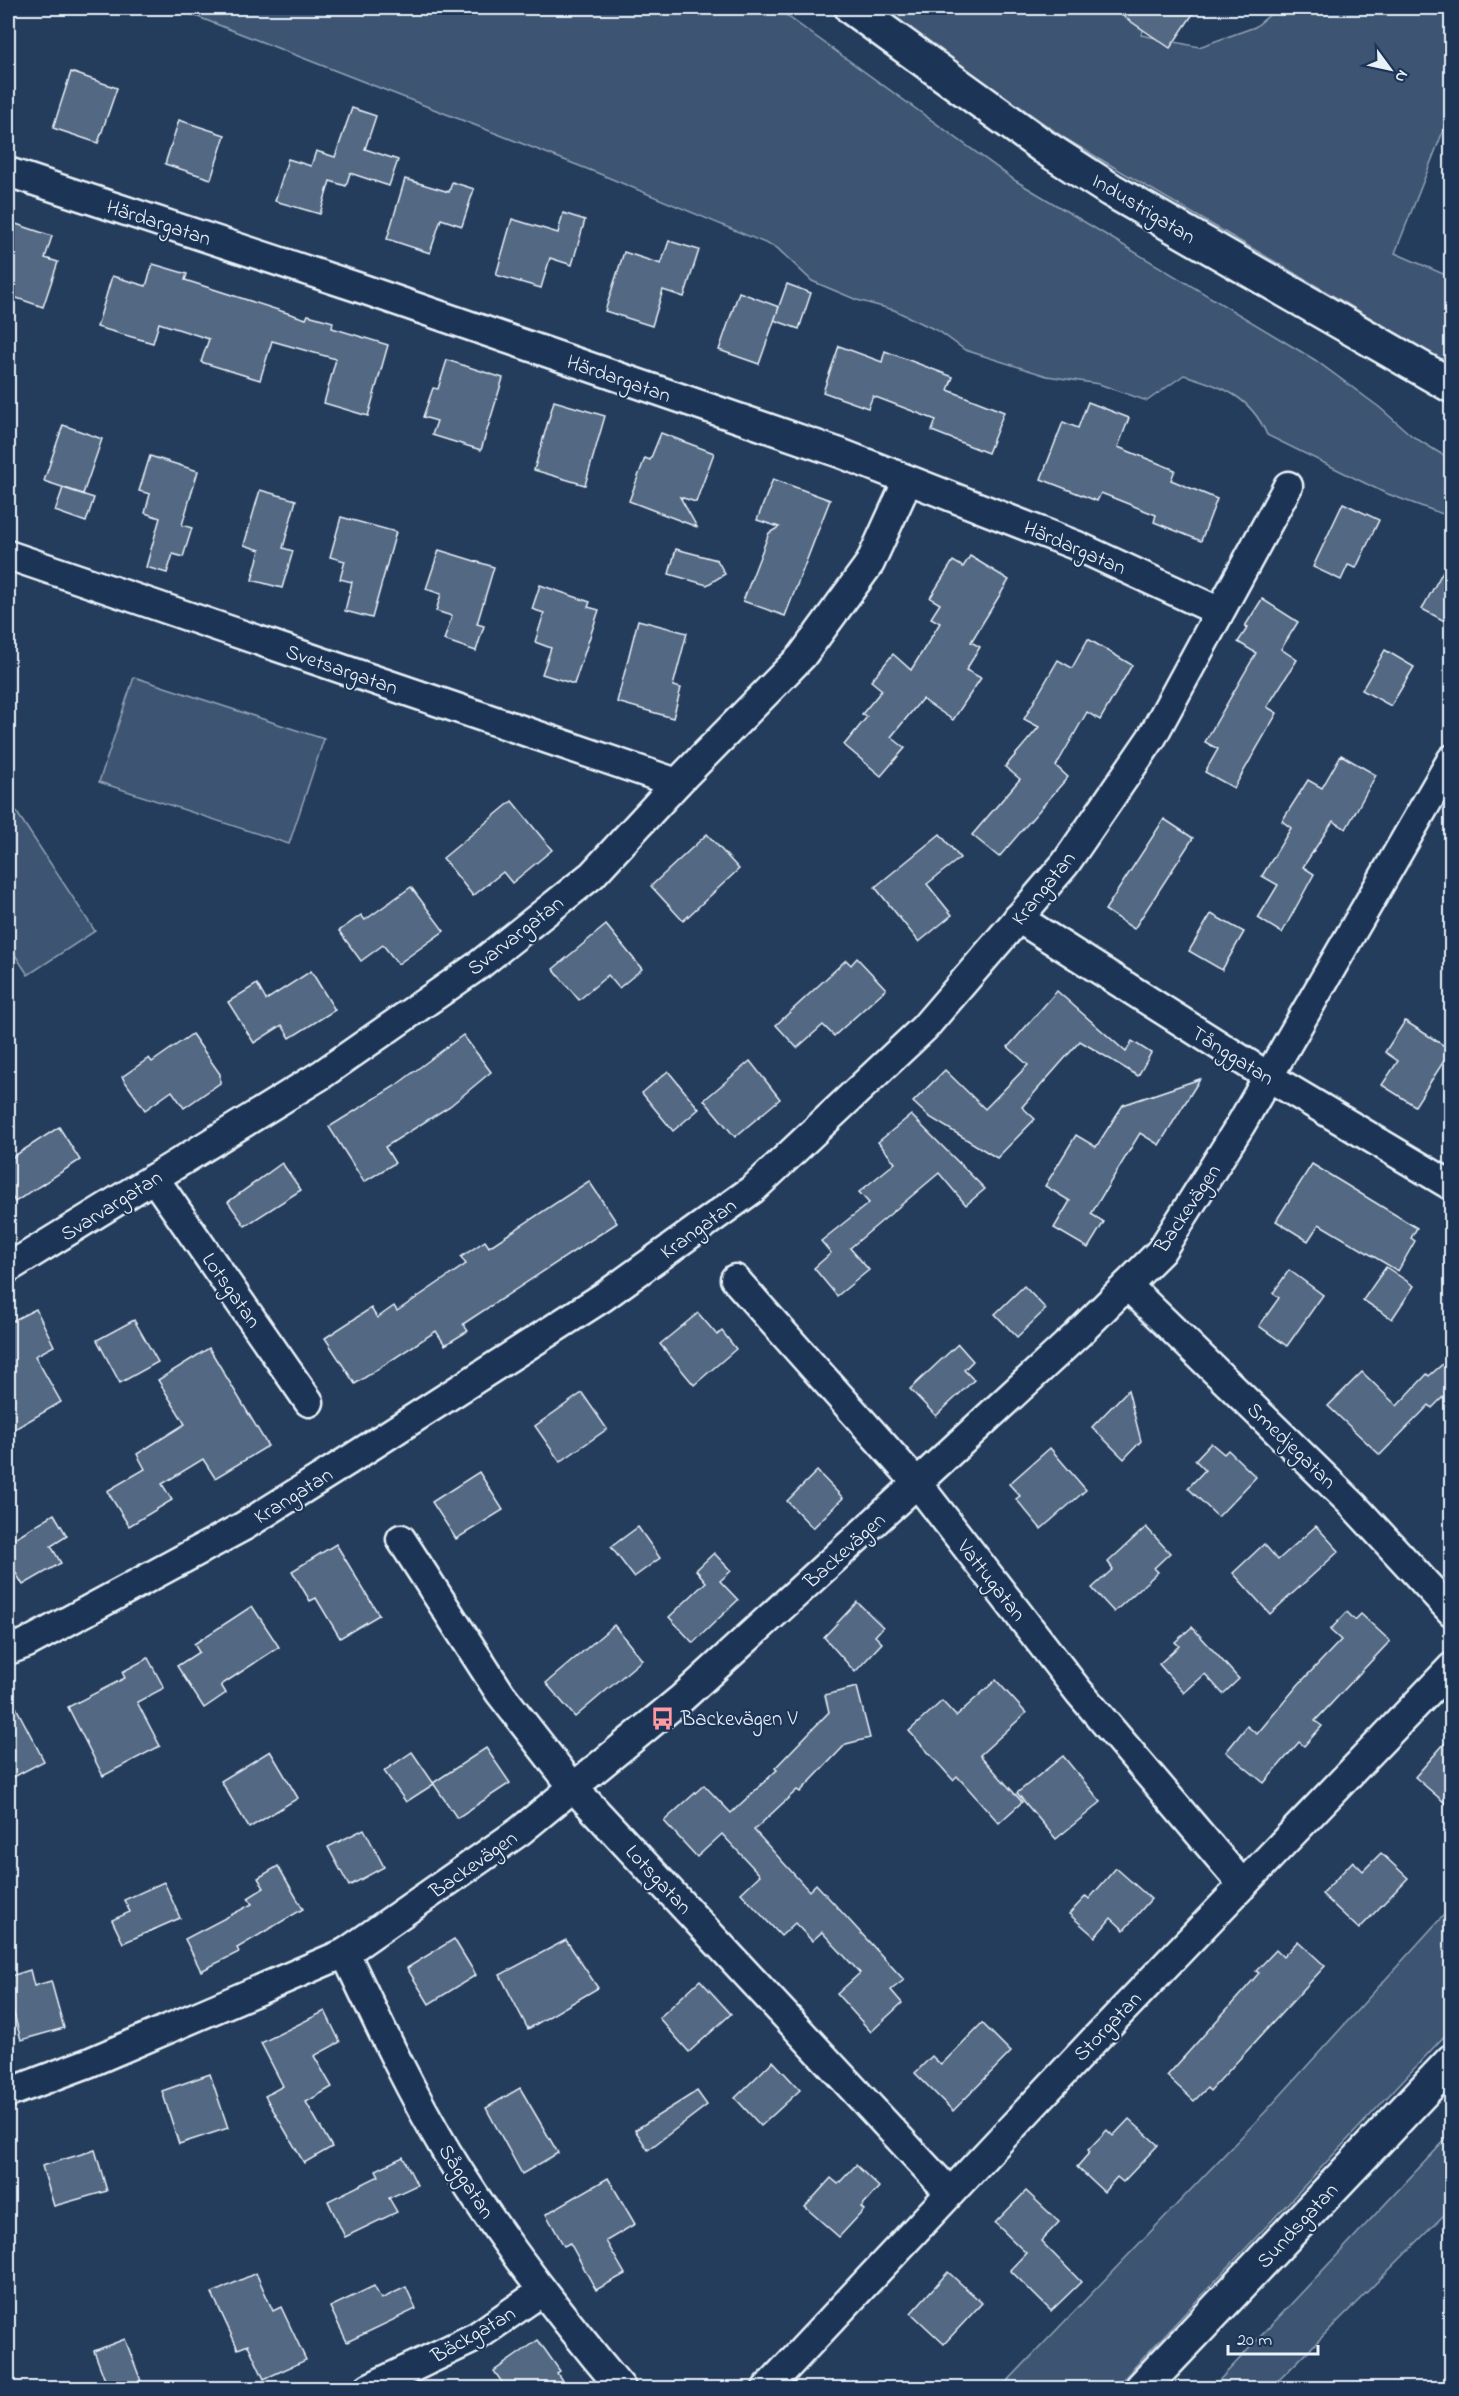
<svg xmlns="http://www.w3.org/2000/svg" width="1459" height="2396" viewBox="0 0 1459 2396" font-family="'Indie Flower',sans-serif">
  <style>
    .green { fill: #3e5472; stroke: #93a2b5; stroke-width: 1.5 }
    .building { fill: #536782; stroke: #e8f1f8; stroke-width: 1.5 }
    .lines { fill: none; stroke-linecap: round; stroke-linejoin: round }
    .minor-casing { stroke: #e8f1f8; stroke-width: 33 }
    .tertiary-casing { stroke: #e8f1f8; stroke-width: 38 }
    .secondary-casing { stroke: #e8f1f8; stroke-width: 38 }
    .minor { stroke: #1d3557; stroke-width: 28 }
    .tertiary { stroke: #1d3557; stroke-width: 33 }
    .secondary { stroke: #1d3557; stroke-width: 33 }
    .labels { text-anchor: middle; stroke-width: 4.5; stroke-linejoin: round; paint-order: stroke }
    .street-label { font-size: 21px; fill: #e8f1f8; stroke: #1d3557 }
    .poi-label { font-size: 21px; fill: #e8f1f8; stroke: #1d3557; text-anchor: start }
  </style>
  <rect width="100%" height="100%" fill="#253d5d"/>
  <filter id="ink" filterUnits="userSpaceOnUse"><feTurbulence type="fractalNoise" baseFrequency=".0167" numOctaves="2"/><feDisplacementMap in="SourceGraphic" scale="12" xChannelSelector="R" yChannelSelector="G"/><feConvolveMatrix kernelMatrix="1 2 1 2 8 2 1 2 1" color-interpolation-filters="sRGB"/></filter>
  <g filter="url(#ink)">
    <!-- green -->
    <g class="green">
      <path d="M175,8H776L1016,181L1315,360L1379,407L1412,436L1451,460V517L1385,493L1267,435C1251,396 1221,386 1184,375L1147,401L1099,384L1047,376L965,350L940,332L894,310L857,300L812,281L777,248L600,174Z"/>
      <polygon points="880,8 1117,8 1145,27 1141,35 1199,47 1255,27 1278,8 1451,8 1451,111 1395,253 1448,276 1451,281 1451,365 1066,139"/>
      <polygon points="134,677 324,739 289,844 99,782"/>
      <polygon points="8,799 95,931 28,975 8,944"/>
      <polygon points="1451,1907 1451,2029 1115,2388 1001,2388 1268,2109"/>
      <polygon points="1451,2134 1451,2208 1271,2388 1212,2388"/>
    </g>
    <!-- building -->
    <g class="building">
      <polygon points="1111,8 1197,8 1170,48"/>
      <polygon points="71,72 117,88 98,143 53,128"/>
      <polygon points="352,108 376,116 365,149 398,160 389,186 350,173 346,186 330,181 320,214 275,201 288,159 311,166 316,151 335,157"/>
      <polygon points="179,120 225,135 211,179 165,164"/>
      <polygon points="405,179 449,192 452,182 474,189 462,226 441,219 430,253 387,239"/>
      <polygon points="563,213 585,220 572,265 550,258 541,288 496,275 512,219 558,233"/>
      <polygon points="13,223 52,236 45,258 58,262 43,307 8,295 8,239"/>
      <polygon points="669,241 699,250 684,297 663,290 652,326 605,311 624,252 661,264"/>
      <polygon points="153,264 187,274 185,280 306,319 308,315 333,322 332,328 388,345 368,416 324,403 336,359 272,341 260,380 201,362 209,339 159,323 153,343 97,327 112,276 146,286"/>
      <polygon points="787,284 811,293 799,329 774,320"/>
      <polygon points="739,292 779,307 759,364 719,350"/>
      <polygon points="839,346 882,362 885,351 953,377 948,390 1004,412 988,453 932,431 936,420 873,396 868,408 823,392"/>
      <polygon points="447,360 503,378 481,450 432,435 437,421 423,417 433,388 438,389"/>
      <polygon points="554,401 605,416 585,485 534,470"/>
      <polygon points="1088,402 1129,418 1118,447 1175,470 1171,480 1217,499 1201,541 1154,522 1156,515 1101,493 1097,501 1041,479 1063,422 1078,428"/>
      <polygon points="63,425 102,439 83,494 44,481"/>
      <polygon points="661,433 714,453 696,502 680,497 697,527 629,501 645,458 650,460"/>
      <polygon points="150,456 198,471 182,525 192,528 183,557 173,554 167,573 146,567 160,518 145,513 150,494 139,491"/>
      <polygon points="773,479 830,500 785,616 743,601 769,533 779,527 757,520"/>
      <polygon points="63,488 94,498 86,522 55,511"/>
      <polygon points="260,490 296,500 283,548 293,551 282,588 252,580 260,550 244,545"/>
      <polygon points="1343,503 1379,520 1356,568 1348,565 1341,580 1313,567"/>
      <polygon points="341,517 396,532 372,618 345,611 352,582 340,579 345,561 330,557"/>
      <polygon points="676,549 717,560 725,574 707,585 669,574"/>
      <polygon points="439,550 494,567 477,624 484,626 476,651 444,640 452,616 436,611 441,594 426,589"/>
      <polygon points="1452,555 1452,625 1422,609"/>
      <polygon points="970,556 1009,580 971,642 980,647 966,670 981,678 953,720 922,699 891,737 905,748 881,776 844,745 867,717 862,714 882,690 871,681 893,654 911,670 940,623 931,618 940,604 930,598 953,561 963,567"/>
      <polygon points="540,585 590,602 588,607 599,610 574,684 542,674 551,648 535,642 544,613 532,609"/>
      <polygon points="1262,599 1298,622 1281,649 1297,660 1267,707 1277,713 1234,788 1205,772 1218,749 1205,742 1256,653 1238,642 1248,627 1245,626"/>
      <polygon points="638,620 687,633 673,686 681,688 673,718 617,702"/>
      <polygon points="1088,639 1132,665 1100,720 1087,712 1056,766 1068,777 999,857 972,835 1020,779 1005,767 1039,727 1024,719 1058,660 1072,668"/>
      <polygon points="1385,650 1414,667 1391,706 1362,690"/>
      <polygon points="1341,755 1376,775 1346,829 1333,821 1303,867 1314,874 1282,933 1258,918 1278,885 1262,876 1291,828 1282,821 1308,780 1322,788"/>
      <polygon points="512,801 552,850 512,883 503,872 473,896 443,858"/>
      <polygon points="1164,819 1193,838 1134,929 1105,910"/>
      <polygon points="707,834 739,869 683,921 651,886"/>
      <polygon points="940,834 960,858 927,884 952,915 919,942 875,887"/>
      <polygon points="411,887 444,931 398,964 383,945 361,961 339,931 361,915 365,920"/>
      <polygon points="1211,914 1244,932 1222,970 1189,951"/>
      <polygon points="606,925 642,969 619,988 608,975 579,1000 553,969"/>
      <polygon points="857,958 886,989 834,1036 823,1025 797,1048 776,1025 846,960 851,965"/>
      <polygon points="311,971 335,1010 290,1038 282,1025 254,1043 228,1002 257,984 266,1000"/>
      <polygon points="1057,991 1126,1052 1132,1041 1151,1053 1138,1076 1080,1041 1022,1107 1035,1119 997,1158 928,1116 913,1102 945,1070 985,1109 1028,1065 1008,1047"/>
      <polygon points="1405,1021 1451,1050 1415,1106 1382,1085 1398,1061 1385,1052"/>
      <polygon points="192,1034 220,1074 220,1083 184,1108 172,1091 145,1110 122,1077 149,1058 152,1062"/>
      <polygon points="463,1035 491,1072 450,1106 385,1147 395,1163 364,1182 329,1127 395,1086"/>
      <polygon points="750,1061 780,1099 735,1137 704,1100"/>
      <polygon points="668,1071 699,1109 673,1131 642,1093"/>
      <polygon points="1200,1079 1159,1145 1140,1133 1091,1214 1104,1222 1088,1248 1054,1228 1070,1201 1045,1186 1076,1135 1096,1147 1123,1105"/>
      <polygon points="911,1115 985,1189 966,1205 939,1173 850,1248 869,1270 837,1296 814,1268 831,1253 821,1241 869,1203 859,1192 895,1163 878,1142"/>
      <polygon points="59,1127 80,1160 15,1202 8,1190 8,1160"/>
      <polygon points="282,1163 301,1190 245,1226 228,1202"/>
      <polygon points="1312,1164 1417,1228 1411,1238 1415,1241 1398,1271 1319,1224 1308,1241 1276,1221"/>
      <polygon points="589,1181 617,1223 463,1324 468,1331 445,1345 436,1331 355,1384 325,1338 371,1308 377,1318 394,1306 397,1311 466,1264 461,1257 485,1241 489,1247"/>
      <polygon points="1386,1267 1414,1286 1392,1319 1363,1300"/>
      <polygon points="1289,1270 1323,1295 1287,1346 1259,1326 1279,1298 1273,1293"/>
      <polygon points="1024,1286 1046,1309 1017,1337 995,1314"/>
      <polygon points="36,1309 54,1346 35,1356 61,1402 8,1433 8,1323"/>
      <polygon points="698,1313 717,1335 722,1331 736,1349 694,1385 660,1344"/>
      <polygon points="134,1320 158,1362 120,1383 97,1340"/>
      <polygon points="958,1344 973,1361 964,1370 974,1380 936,1416 910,1389"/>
      <polygon points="209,1348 268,1446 215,1478 203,1459 162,1484 172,1500 129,1526 107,1491 145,1469 137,1454 185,1424 158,1380"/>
      <polygon points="1452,1356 1452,1388 1432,1408 1429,1405 1380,1455 1328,1406 1362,1372 1397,1406 1427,1374 1429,1376"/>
      <polygon points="1128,1390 1141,1441 1124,1459 1092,1427"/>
      <polygon points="582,1393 607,1429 560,1462 535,1426"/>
      <polygon points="1211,1443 1224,1454 1228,1450 1256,1477 1218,1517 1188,1488 1205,1470 1195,1460"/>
      <polygon points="1050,1448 1086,1490 1041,1529 1016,1499 1020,1496 1009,1484"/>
      <polygon points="817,1471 843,1498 813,1528 787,1501"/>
      <polygon points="479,1472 503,1510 456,1539 432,1502"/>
      <polygon points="54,1514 67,1536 51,1546 61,1563 23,1585 8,1560 8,1542"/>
      <polygon points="1316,1526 1339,1551 1270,1614 1233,1573 1264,1544 1278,1560"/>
      <polygon points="638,1527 660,1558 634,1577 611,1547"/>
      <polygon points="1146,1527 1170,1553 1154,1568 1158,1572 1114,1612 1092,1588 1113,1569 1108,1562"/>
      <polygon points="336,1544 379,1615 340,1638 316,1598 310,1601 292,1571"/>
      <polygon points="714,1553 731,1571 720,1581 738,1600 693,1643 669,1617 706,1582 696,1570"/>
      <polygon points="857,1602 883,1627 875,1636 882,1643 855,1672 824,1637"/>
      <polygon points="252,1606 279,1647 221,1685 226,1693 204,1708 177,1666 199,1652 194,1644"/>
      <polygon points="1347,1612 1355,1620 1361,1614 1390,1641 1315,1721 1322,1726 1304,1746 1299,1742 1264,1783 1226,1752 1247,1726 1257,1734 1298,1685 1341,1640 1330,1630"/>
      <polygon points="614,1625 642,1660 575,1717 546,1683"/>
      <polygon points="1192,1627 1239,1679 1223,1694 1205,1674 1184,1693 1159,1664 1179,1646 1175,1642"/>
      <polygon points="148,1658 164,1688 137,1702 160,1746 103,1776 68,1707 125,1678 122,1672"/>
      <polygon points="996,1680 1026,1713 980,1755 1022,1802 999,1823 957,1776 953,1780 909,1731 942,1701 956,1716"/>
      <polygon points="857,1687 870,1738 846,1744 800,1792 797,1790 754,1830 809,1891 816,1884 904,1980 891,1990 902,2003 871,2032 837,1994 860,1973 822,1932 812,1941 795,1923 781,1936 741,1893 760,1875 722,1834 697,1857 664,1821 704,1785 731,1813 777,1770 775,1768 829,1712 825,1695"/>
      <polygon points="8,1692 44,1761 8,1780"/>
      <polygon points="1452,1735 1452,1809 1415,1777"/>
      <polygon points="486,1748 510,1783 457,1818 433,1783"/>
      <polygon points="270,1751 298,1798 249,1828 221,1781"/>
      <polygon points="412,1752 434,1784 406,1802 384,1771"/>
      <polygon points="1063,1756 1101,1802 1056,1839 1017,1793"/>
      <polygon points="364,1829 384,1867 349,1886 328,1847"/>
      <polygon points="1381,1853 1408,1878 1359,1929 1322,1894 1353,1861 1363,1871"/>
      <polygon points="278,1866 303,1909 237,1948 239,1952 201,1971 185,1939 252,1904 248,1898 264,1888 258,1878"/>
      <polygon points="1116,1868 1151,1899 1124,1930 1111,1918 1095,1937 1069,1914 1086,1896 1089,1899"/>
      <polygon points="164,1882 180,1918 123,1943 112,1920 130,1912 124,1900"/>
      <polygon points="454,1939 476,1975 429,2004 407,1968"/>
      <polygon points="566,1940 598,1988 528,2029 500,1975"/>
      <polygon points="1298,1941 1325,1966 1210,2091 1207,2088 1194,2101 1167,2076 1246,1988 1259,1973 1256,1971 1276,1950 1283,1957"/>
      <polygon points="30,1970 34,1986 51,1981 64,2028 21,2040 8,1992 8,1977"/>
      <polygon points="700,1980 731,2014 689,2052 659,2018"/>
      <polygon points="325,2011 340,2042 314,2056 332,2087 306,2102 332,2147 304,2163 265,2096 283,2086 261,2043"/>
      <polygon points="982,2023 1011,2052 953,2111 915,2073 932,2056 941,2065"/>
      <polygon points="773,2061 800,2090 761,2126 735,2098"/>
      <polygon points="210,2074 228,2128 179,2144 162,2091"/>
      <polygon points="520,2088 558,2153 522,2174 486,2108"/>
      <polygon points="697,2091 707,2105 648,2150 635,2130"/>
      <polygon points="1129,2119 1158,2145 1123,2182 1117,2177 1104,2192 1077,2167 1090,2152 1088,2150 1107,2130 1113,2136"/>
      <polygon points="95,2150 107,2191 54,2206 42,2166"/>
      <polygon points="403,2157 417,2185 389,2198 397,2212 345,2237 328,2201 379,2176 376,2170"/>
      <polygon points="856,2165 879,2187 861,2207 864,2210 839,2237 805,2207 831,2178 838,2184"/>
      <polygon points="608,2178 635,2224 606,2241 625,2274 596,2290 570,2243 564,2246 546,2214"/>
      <polygon points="1026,2191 1059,2222 1041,2241 1081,2282 1051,2311 1010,2270 1026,2253 995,2223"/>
      <polygon points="948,2272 982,2303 944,2344 911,2313"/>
      <polygon points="256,2273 273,2311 281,2307 306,2360 264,2379 248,2345 238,2349 212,2293"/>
      <polygon points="374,2286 381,2299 406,2287 416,2309 347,2342 330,2307"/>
      <polygon points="125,2339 141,2381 122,2388 108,2388 94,2351"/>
      <polygon points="538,2340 560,2371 557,2373 567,2388 506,2388 494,2371"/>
    </g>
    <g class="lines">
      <defs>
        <g id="minor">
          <polyline points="8,172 360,288 840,453 1075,545 1218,611 1216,614"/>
          <polyline points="8,555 677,783"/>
          <polyline points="1018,918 1269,1077 1452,1186"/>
          <polyline points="154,1178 309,1402"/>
          <polyline points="8,1268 321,1075 479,965 592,875 677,783 802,656 870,563 908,480"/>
          <polyline points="735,1279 917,1483 1079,1692 1243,1885"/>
          <polyline points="1127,1285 1353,1505 1452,1612"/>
          <polyline points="401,1539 500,1693 573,1787 950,2193"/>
          <polyline points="8,1650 27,1643 244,1526 349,1460 603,1297 753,1189 924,1028 1065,864 1152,737 1288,486"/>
          <path d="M345,1953C377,2020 408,2087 446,2151C497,2235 558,2313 621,2388"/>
          <polyline points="8,2093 88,2063 345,1953 520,1831 682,1698 917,1483 1078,1334 1161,1251 1241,1124 1452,759"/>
          <polyline points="369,2388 476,2337 541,2292"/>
          <polyline points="767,2388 1095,2039 1452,1667"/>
        </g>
        <polyline id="tertiary" points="852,8 1044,147 1111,190 1452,386"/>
        <polyline id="secondary" points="1142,2388 1452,2061"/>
      </defs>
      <!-- minor casing -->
      <use href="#minor" class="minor-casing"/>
      <!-- tertiary casing -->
      <use href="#tertiary" class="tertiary-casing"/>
      <!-- secondary casing -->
      <use href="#secondary" class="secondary-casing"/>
      <!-- minor -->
      <use href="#minor" class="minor"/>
      <!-- tertiary -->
      <use href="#tertiary" class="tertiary"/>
      <!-- secondary -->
      <use href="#secondary" class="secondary"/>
    </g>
  </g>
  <!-- icons -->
  <defs>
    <symbol id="bus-bare" viewBox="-9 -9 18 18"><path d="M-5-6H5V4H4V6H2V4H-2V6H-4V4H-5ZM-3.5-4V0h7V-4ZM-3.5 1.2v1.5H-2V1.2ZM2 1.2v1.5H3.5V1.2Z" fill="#ff9aa2" stroke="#1d3557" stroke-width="2.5" paint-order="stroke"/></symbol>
  </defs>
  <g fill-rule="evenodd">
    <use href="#bus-bare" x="646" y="1702" width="33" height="33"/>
  </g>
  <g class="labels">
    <!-- street labels -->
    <g class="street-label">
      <text transform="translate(1144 208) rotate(31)" y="7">Industrigatan</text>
      <text transform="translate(159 222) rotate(18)" y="7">Härdargatan</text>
      <text transform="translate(619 378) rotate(19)" y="7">Härdargatan</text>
      <text transform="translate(1075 547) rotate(23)" y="7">Härdargatan</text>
      <text transform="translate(342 669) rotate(19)" y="7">Svetsargatan</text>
      <text transform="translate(1043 888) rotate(-51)" y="7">Krangatan</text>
      <text transform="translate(515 935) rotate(-38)" y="7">Svarvargatan</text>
      <text transform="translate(1233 1055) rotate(32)" y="7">Tånggatan</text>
      <text transform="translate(111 1205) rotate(-32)" y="7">Svarvargatan</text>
      <text transform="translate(1187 1208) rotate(-56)" y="7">Backevägen</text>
      <text transform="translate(698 1228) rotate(-36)" y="7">Krangatan</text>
      <text transform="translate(232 1290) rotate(55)" y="7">Lotsgatan</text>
      <text transform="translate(1292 1445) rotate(44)" y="7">Smedjegatan</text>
      <text transform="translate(293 1495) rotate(-32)" y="7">Krangatan</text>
      <text transform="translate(844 1550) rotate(-42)" y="7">Backevägen</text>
      <text transform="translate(992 1580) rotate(52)" y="7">Vattugatan</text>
      <text transform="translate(473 1864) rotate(-35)" y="7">Backevägen</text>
      <text transform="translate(659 1879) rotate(47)" y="7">Lotsgatan</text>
      <text transform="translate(1107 2026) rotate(-46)" y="7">Storgatan</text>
      <text transform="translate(467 2181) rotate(57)" y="7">Såggatan</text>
      <text transform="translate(1297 2225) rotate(-47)" y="7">Sundsgatan</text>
      <text transform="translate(473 2334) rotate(-30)" y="7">Bäckgatan</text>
    </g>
    <!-- poi labels -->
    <g class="poi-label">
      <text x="681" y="1725">Backevägen V</text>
    </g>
  </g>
  <!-- margin -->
  <rect width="1459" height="2396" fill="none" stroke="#1d3557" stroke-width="30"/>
  <rect x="15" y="15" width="1429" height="2366" fill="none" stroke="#e8f1f8" stroke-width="2" filter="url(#ink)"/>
  <!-- north arrow -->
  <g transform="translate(1390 69) rotate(123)" stroke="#1d3557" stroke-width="4.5" paint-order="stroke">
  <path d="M0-4.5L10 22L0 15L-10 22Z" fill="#e8f1f8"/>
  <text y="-9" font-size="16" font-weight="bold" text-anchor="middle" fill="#e8f1f8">N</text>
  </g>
  <!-- scale -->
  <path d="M1228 2345v9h90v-9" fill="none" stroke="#e8f1f8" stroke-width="3"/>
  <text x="1237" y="2345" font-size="18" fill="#e8f1f8" stroke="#1d3557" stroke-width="4.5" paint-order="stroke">20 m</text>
</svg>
